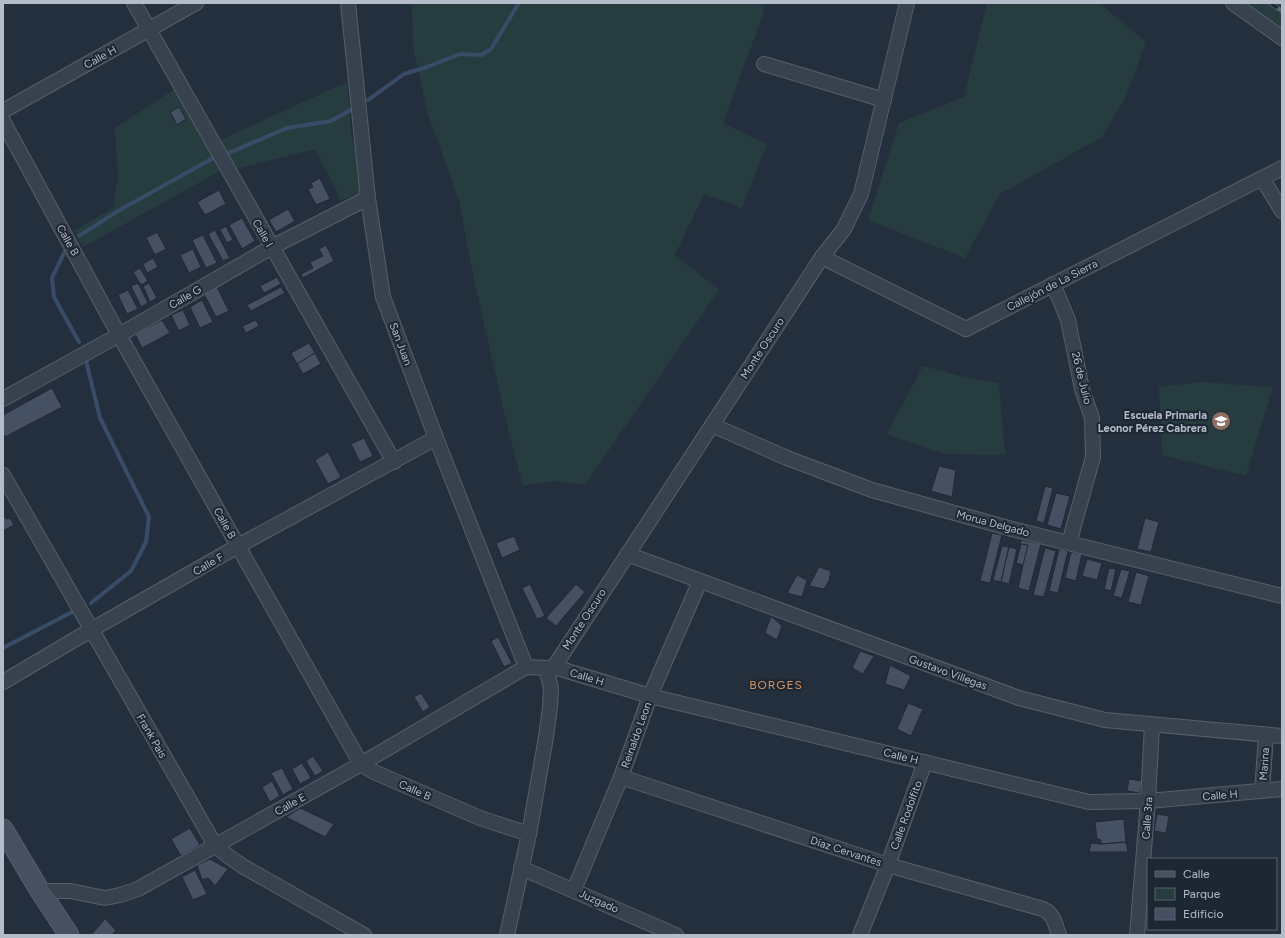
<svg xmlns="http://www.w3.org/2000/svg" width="1285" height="938" viewBox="0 0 1285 938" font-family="Figtree,sans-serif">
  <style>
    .green { fill: #263c3f }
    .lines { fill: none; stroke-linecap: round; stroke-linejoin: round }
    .stream { stroke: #394c67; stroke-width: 4 }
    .building { fill: #455162; stroke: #1f2835 }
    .street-casing { stroke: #565f6c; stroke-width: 16 }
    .secondary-casing { stroke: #565f6c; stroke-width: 21 }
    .street { stroke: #38414e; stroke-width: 14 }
    .secondary { stroke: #465061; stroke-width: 19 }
    .rail-casing { stroke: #5a6575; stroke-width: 4.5 }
    .rail { stroke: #1d2633; stroke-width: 3; stroke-dasharray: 9; stroke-linecap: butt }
    .labels { text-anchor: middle; stroke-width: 4; stroke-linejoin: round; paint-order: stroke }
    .street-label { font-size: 11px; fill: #b4bcc9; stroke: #1d2633 }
    .poi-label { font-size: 11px; font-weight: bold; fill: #b4bcc9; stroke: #1d2633; text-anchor: end }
    .neighbourhood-label { font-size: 12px; letter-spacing: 1px; fill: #d59563; stroke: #1d2633 }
  </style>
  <rect width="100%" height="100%" fill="#242f3e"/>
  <!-- green -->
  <g class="green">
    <polygon points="412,3 763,3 764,12 723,123 767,144 742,208 704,194 675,255 719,290 585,485 554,481 523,486 506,420 475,284 459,201 426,108 413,45"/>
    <polygon points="987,3 1099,3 1146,42 1125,99 1102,137 1000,194 965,258 868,220 899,123 964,97"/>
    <polygon points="1233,3 1282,3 1282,38"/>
    <polygon points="347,82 351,134 359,160 361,194 341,200 315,149 231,170 216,142"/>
    <polygon points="175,89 220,171 83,247 74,231 114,207 115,195 118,179 115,128"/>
    <polygon points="923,366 961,376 999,383 1005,455 944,454 887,434"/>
    <polygon points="1201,382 1273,387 1246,476 1162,455 1159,387"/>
  </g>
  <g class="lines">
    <!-- stream -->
    <g class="stream">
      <polyline points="368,100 404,74 427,67 460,54 481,55 491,49 519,3"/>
      <polyline points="226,154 287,128 331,121 354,108"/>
      <polyline points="79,236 118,211 215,157"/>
      <polyline points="66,249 52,278 54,297 79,342"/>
      <polyline points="86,361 100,418 149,517 146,542 131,571 91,603"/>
      <polyline points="3,648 72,612"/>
    </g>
  </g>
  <!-- building -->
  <g class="building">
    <polygon points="179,107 186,119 177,125 170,112"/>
    <polygon points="320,178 330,199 316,205 308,189 313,187 311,183"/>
    <polygon points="219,190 226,204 205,215 197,202"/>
    <polygon points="288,209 295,221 276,232 269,220"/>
    <polygon points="242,218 255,241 242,249 229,225"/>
    <polygon points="226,226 233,240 227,243 220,230"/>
    <polygon points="215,230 230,258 223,261 208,234"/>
    <polygon points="157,232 166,249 155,255 146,238"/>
    <polygon points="203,235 217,263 206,268 192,240"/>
    <polygon points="326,245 334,261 303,278 301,274 313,268 310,262 323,256 319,249"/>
    <polygon points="193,249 201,267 189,273 180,255"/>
    <polygon points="153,258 158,267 147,273 143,264"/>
    <polygon points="140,268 148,281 141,285 133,272"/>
    <polygon points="277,277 281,284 264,293 260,286"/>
    <polygon points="138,283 148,303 141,307 131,286"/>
    <polygon points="149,283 157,298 150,302 143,286"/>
    <polygon points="217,287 229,311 216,317 204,294"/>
    <polygon points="281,287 285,293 251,311 247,305"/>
    <polygon points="128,290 138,309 127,314 118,295"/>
    <polygon points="202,300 213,322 200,328 190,307"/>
    <polygon points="183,310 190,325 179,331 171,315"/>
    <polygon points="162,320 170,333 142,348 135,334"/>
    <polygon points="256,320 259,326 246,333 242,326"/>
    <polygon points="309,343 315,353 297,364 291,353"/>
    <polygon points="315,353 321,364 303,374 297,364"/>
    <polygon points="52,388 62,407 5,437 3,433 3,415"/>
    <polygon points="364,438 373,456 360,462 351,444"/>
    <polygon points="328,452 341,477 328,484 315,460"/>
    <polygon points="939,466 956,470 952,497 931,491"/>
    <polygon points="1045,486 1053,488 1044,523 1036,521"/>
    <polygon points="1056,493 1070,496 1061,529 1047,525"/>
    <polygon points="3,513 6,519 10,518 14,525 3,531"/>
    <polygon points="1145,518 1159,522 1151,552 1137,549"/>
    <polygon points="992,533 1002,535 990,583 980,581"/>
    <polygon points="514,536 520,550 502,558 496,543"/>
    <polygon points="1021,540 1041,544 1029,591 1018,588 1023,565 1016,563"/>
    <polygon points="1021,544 1028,545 1023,565 1016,563"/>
    <polygon points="1002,546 1009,547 1001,582 993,580"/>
    <polygon points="1009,547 1017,549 1009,584 1001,582"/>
    <polygon points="1045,548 1056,551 1044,597 1033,595"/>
    <polygon points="1059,549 1068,551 1058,593 1049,591"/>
    <polygon points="1071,552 1082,554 1076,581 1065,578"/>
    <polygon points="1087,559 1102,563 1097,580 1082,576"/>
    <polygon points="819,567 831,571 829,581 824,589 809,586"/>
    <polygon points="1109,568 1116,569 1111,591 1104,589"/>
    <polygon points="1121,569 1130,571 1122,598 1113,596"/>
    <polygon points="1136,572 1149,576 1141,605 1128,602"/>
    <polygon points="797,575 807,580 802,597 787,593"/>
    <polygon points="530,584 545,616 537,619 522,588"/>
    <polygon points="576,584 585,592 556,626 546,618"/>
    <polygon points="771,616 782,626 777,640 765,633"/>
    <polygon points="498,637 512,663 504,667 491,641"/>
    <polygon points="860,651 874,656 863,674 852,668"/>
    <polygon points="890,665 911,676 904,690 885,684"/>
    <polygon points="421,693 430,707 423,712 414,697"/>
    <polygon points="908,703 923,709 911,736 897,729"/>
    <polygon points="313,756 323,771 315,776 306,761"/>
    <polygon points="302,763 311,778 300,784 292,769"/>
    <polygon points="282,768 293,789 283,795 271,773"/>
    <polygon points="1129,779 1142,781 1140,793 1127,791"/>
    <polygon points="272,781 280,796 270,802 262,787"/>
    <polygon points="300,808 334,824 325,837 286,817"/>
    <polygon points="1157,814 1169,816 1166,833 1154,831"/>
    <polygon points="1124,819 1126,842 1101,844 1101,840 1097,839 1095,822"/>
    <polygon points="190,828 200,845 181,856 171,839"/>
    <polygon points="1126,842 1128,852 1089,852 1091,843 1101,844"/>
    <polygon points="210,859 228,869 215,886 208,878 202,880 197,865"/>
    <polygon points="195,870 207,894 193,900 182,877"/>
    <polygon points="105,919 116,930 112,935 91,935"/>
  </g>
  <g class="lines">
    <defs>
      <g id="street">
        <polyline points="134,3 394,462"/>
        <polyline points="348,3 368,198 383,297 436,438 526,667"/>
        <polyline points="1233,3 1282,38"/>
        <polyline points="764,64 884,100"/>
        <polyline points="3,111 196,3"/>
        <polyline points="3,121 119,335 361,764 374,772 480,818 529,834"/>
        <polyline points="1262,178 1282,211"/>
        <polyline points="822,257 966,329 1282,168"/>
        <polyline points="1053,284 1068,320 1082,389 1092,418 1093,457 1069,543"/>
        <polyline points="3,399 119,335 272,247 368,198"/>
        <polyline points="712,425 787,458 872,490 1012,529 1282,596"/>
        <polyline points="3,475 215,845 228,856 244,867 364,935"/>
        <polyline points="627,554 1019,698 1105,720 1282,736"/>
        <polyline points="526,667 546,668 554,667 650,696 1089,802 1148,801 1282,789"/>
        <polyline points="554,667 822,257 844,229 861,194 907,3"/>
        <polyline points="3,682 91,630 238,546 436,438"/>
        <path d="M621,777L888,865L1043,909C1054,914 1055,924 1059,935"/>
        <polyline points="1262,791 1266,736"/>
        <polyline points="521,868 676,935"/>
        <polyline points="574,890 621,777 650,696 700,581"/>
        <polyline points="40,891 70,891 105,898 120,895 138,889 361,764 526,667"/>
        <polyline points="507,935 529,834 546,737 550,707 551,688 546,668"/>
        <polyline points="860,935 888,865 925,762"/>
        <polyline points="1137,935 1148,801 1152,725"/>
      </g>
      <polyline id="secondary" points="3,829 40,891 69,935"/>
    </defs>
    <!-- street casing -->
    <use href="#street" class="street-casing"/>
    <!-- secondary casing -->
    <use href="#secondary" class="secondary-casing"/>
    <!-- street -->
    <use href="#street" class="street"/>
    <!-- secondary -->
    <use href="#secondary" class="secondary"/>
    <defs>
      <polyline id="rail" points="1270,3 1282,11"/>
    </defs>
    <!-- rail casing -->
    <use href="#rail" class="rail-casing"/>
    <!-- rail -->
    <use href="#rail" class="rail"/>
  </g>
  <!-- icons -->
  <defs>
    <symbol id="school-disc" viewBox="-11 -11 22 22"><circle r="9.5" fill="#8d6e63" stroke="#1d2633"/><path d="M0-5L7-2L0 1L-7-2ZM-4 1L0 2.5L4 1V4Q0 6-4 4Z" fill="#fff"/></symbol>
  </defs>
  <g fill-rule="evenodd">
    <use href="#school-disc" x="1210" y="410" width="22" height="22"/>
  </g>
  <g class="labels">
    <!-- street labels -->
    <g class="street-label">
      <text transform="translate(100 57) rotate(-29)" y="4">Calle H</text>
      <text transform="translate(263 233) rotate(60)" y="4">Calle I</text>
      <text transform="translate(68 240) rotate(61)" y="4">Calle B</text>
      <text transform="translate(1052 285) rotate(-27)" y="4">Callejón de La Sierra</text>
      <text transform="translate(185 297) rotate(-30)" y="4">Calle G</text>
      <text transform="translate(401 344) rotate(69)" y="4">San Juan</text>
      <text transform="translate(762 348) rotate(-57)" y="4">Monte Oscuro</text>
      <text transform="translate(1082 378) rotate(76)" y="4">26 de Julio</text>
      <text transform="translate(225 523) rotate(61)" y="4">Calle B</text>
      <text transform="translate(993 523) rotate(15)" y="4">Morua Delgado</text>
      <text transform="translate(208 564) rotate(-30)" y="4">Calle F</text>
      <text transform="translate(584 619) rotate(-57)" y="4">Monte Oscuro</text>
      <text transform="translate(948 672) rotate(20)" y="4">Gustavo Villegas</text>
      <text transform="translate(587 677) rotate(17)" y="4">Calle H</text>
      <text transform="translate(636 735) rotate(-70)" y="4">Reinaldo Leon</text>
      <text transform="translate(152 736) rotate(60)" y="4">Frank Pais</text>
      <text transform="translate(901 756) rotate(14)" y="4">Calle H</text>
      <text transform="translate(1264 764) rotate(-86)" y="4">Marina</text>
      <text transform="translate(415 790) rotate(24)" y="4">Calle B</text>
      <text transform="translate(1220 795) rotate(-5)" y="4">Calle H</text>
      <text transform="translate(290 804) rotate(-29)" y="4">Calle E</text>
      <text transform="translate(906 815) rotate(-70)" y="4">Calle Rodolfito</text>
      <text transform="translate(1147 818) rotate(-86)" y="4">Calle 3ra</text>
      <text transform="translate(846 851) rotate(18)" y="4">Díaz Cervantes</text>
      <text transform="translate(599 901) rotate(24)" y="4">Juzgado</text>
    </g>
    <!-- poi labels -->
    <g class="poi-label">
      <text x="1207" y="419">Escuela Primaria<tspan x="1207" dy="13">Leonor Pérez Cabrera</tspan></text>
    </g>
    <!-- neighbourhood labels -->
    <g class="neighbourhood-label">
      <text x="776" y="689">BORGES</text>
    </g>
  </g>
  <!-- border -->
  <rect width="1285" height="938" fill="none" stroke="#b4bcc9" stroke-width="8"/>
  <!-- legend -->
  <rect x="1147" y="858" width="130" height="72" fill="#1d2633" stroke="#59626f"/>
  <rect x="1155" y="871" width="20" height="6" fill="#465061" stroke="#59626f"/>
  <text x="1183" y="878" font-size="12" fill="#b4bcc9">Calle</text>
  <rect x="1155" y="888" width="20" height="12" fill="#263c3f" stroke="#59626f"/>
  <text x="1183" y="898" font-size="12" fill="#b4bcc9">Parque</text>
  <rect x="1155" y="908" width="20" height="12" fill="#455162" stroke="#59626f"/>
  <text x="1183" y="918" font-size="12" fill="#b4bcc9">Edificio</text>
</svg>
